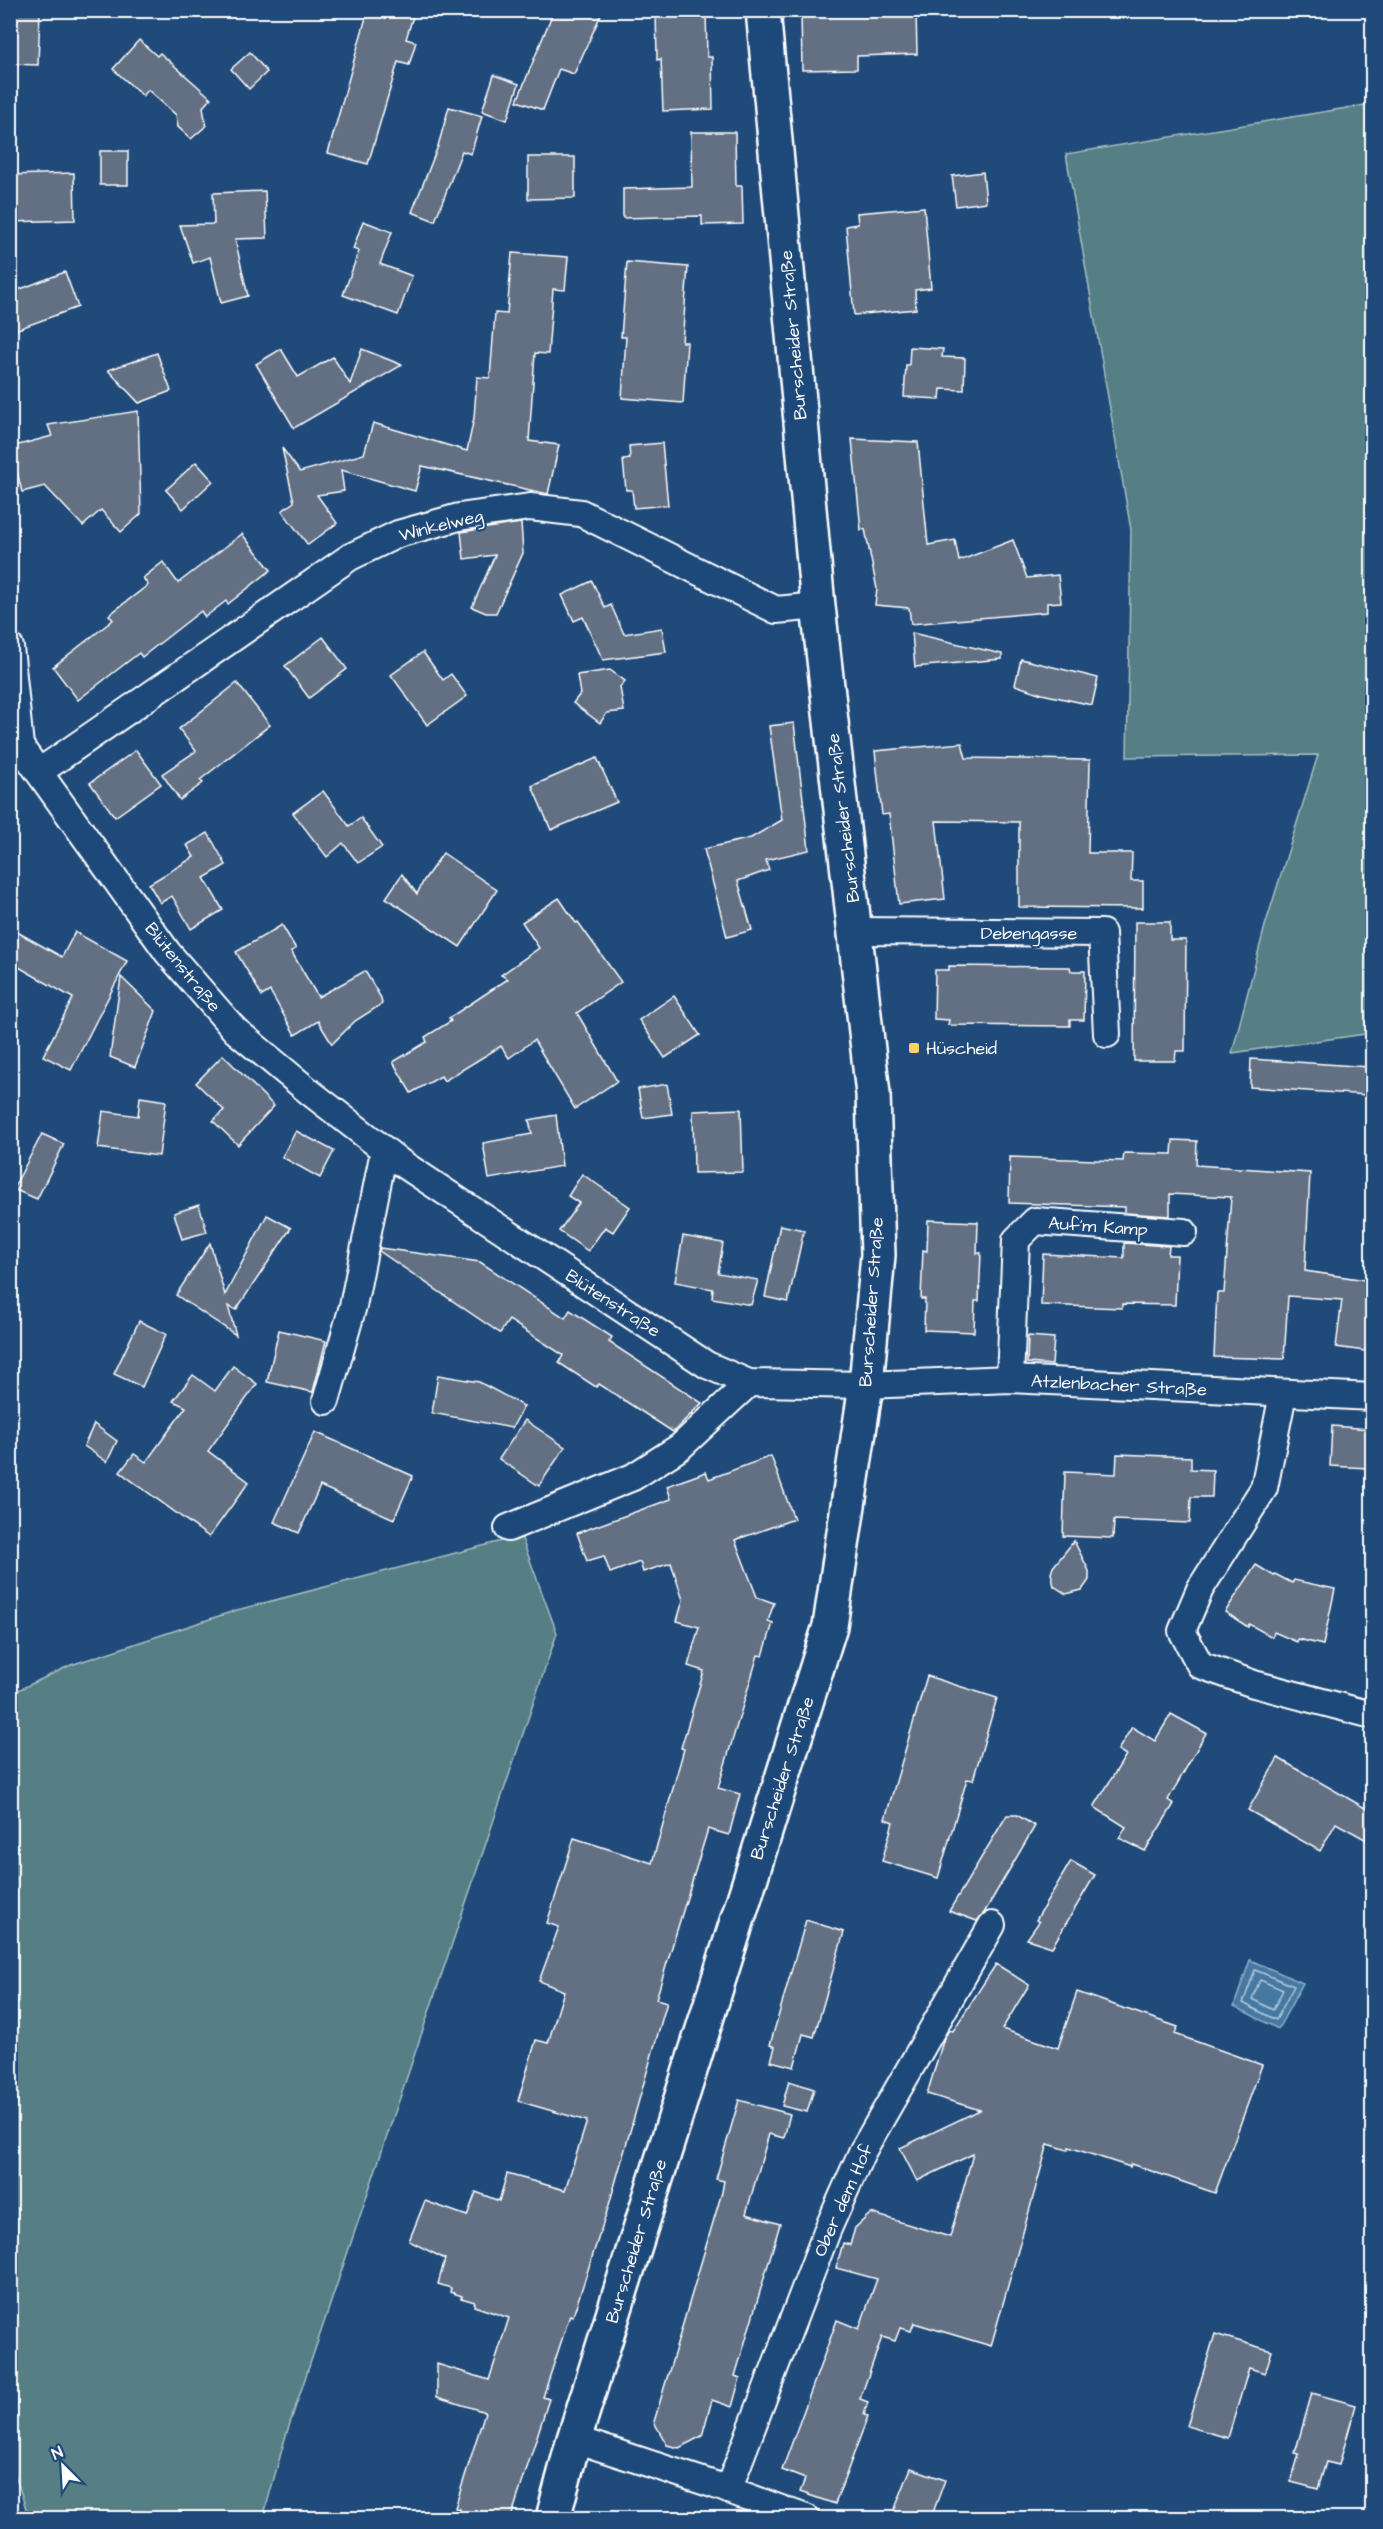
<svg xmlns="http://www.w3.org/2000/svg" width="1383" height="2529" viewBox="0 0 1383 2529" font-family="'Architects Daughter',sans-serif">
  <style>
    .green { fill: #557e85; stroke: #aabec2; stroke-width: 1.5 }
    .water { fill: #4579a2; stroke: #8fafc7; stroke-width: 1.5 }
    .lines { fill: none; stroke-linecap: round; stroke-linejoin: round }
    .shore { stroke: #b5c9da; stroke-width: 1.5 }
    .building { fill: #636f83; stroke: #fff; stroke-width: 1.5 }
    .street-casing { stroke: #fff; stroke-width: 30 }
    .primary-casing { stroke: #fff; stroke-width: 38 }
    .street { stroke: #1f4a7a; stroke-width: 26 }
    .primary { stroke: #1f4a7a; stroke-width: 33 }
    .poi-dot { fill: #ffd166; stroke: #1f4a7a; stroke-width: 2 }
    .labels { text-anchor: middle; stroke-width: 4.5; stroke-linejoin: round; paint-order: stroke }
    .street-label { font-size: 18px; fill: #fff; stroke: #1f4a7a }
    .poi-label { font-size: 18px; fill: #fff; stroke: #1f4a7a; text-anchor: start }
  </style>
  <rect width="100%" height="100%" fill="#1f4a7a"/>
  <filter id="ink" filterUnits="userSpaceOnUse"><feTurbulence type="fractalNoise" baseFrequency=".0167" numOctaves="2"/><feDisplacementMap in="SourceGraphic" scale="12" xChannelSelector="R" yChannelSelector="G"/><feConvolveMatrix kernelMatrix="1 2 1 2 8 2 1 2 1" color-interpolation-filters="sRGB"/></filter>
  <g filter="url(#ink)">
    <!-- green -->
    <g class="green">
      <polygon points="1372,104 1372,1033 1232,1053 1265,926 1318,755 1127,757 1131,530 1066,154"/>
      <polygon points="521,1536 557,1633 286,2435 263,2518 29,2518 11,2462 10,1694 71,1665 237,1610"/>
    </g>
    <!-- water -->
    <polygon class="water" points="1250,1960 1303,1983 1278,2029 1234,2006"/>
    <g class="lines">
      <!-- shore -->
      <g class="shore">
        <polygon points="1255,1970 1294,1986 1276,2020 1243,2003"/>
        <polygon points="1260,1980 1283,1990 1273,2010 1252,1999"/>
      </g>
    </g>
    <!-- building -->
    <g class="building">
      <polygon points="15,10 40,10 38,65 10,64 10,18 15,18"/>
      <polygon points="368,10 415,10 406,39 416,42 409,65 398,62 368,164 328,153"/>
      <polygon points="554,10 603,10 574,74 559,69 543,110 517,101"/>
      <polygon points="656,10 706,10 707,57 712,57 713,109 663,111 661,59 657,60"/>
      <polygon points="801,10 916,10 917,54 857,56 857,69 802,70"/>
      <polygon points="139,40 157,56 160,53 211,98 203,107 206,126 191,139 178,127 176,115 148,90 143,96 113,69"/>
      <polygon points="250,52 267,72 249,89 231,69"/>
      <polygon points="494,75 519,84 507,120 482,111"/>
      <polygon points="449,107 482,116 471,154 462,151 435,221 412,212 438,146"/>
      <polygon points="691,132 735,132 736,186 742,186 743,224 702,225 702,216 623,218 623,189 692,187"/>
      <rect x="100" y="151" width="28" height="34"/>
      <polygon points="528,157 575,157 575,198 528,199"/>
      <polygon points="983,172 986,202 956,206 952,176"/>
      <polygon points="74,173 75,220 10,222 10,175"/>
      <polygon points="265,191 267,238 235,239 248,296 221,303 210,257 193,263 180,225 214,224 213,193"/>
      <polygon points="924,207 931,288 915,290 916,309 854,315 846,226 858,224 857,213"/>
      <polygon points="363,221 392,232 380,264 412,276 398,315 343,295 359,251 353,249"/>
      <polygon points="512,253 568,257 565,290 553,289 548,354 535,353 529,441 559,445 548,494 422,466 415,491 341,470 344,491 317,495 337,523 308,545 282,511 294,502 282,448 300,472 364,454 373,423 467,451 474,418 477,377 490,378 495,313 507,314"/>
      <polygon points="627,262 688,267 682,342 687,342 683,403 622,398 626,337 621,337"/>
      <polygon points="65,272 78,307 10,332 10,293"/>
      <polygon points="910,347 943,349 942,357 965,358 964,390 941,389 940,399 904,397 906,365 909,365"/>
      <polygon points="281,349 298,377 333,357 350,384 362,349 402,365 294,428 256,364"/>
      <polygon points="157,353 171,391 139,403 108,370"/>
      <polygon points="138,411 141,514 121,532 101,510 83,526 45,486 22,492 11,447 52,436 48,425"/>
      <polygon points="852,439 918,442 928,545 955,540 959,561 1013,540 1027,578 1058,575 1061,602 1047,603 1047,612 911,624 909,608 875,605 877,589 865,529 861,530"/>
      <polygon points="662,443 668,505 634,508 632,490 626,490 623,460 630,459 629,446"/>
      <polygon points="196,462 213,481 183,509 166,490"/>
      <polygon points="521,523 523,553 496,613 486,613 472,607 495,555 464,559 461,532"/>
      <polygon points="242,534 271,570 228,604 226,601 205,617 201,611 142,657 139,653 78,700 53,667 113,620 109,615 148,585 143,578 163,562 178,583"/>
      <polygon points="592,581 605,608 611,605 624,634 662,628 666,652 603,660 583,617 574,621 562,595"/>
      <polygon points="912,633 1002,654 1002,659 915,667"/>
      <polygon points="323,637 347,669 309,698 285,666"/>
      <polygon points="423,652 443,680 451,674 467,696 427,725 391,675"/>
      <polygon points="1021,659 1098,678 1092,705 1042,694 1015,685"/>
      <polygon points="610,670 625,681 620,687 624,711 607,713 600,723 573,703 580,694 577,675"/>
      <polygon points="237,683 270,725 200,780 203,783 180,800 162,774 196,751 179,729"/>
      <polygon points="794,723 809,850 766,860 769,870 738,881 752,930 727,937 704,849 751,838 782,820 769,726"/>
      <polygon points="962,743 966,758 1090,760 1088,853 1132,853 1131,881 1143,881 1143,908 1019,907 1019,822 936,821 945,899 899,904 889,814 882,815 875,751"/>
      <polygon points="136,750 161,784 115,817 90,783"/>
      <polygon points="597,758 617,802 551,830 532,786"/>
      <polygon points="323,791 349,826 361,818 382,847 358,863 343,843 327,857 293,813"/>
      <polygon points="208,833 226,865 204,878 223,910 191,929 172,896 160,903 149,884 194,857 187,845"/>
      <polygon points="443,853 497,890 460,947 386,898 402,874 417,894 424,880"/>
      <polygon points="559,898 576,923 578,922 621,982 577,1013 617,1081 575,1109 534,1040 509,1058 501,1046 444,1081 441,1076 411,1093 393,1062 427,1042 425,1037 451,1021 449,1018 508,979 501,975 539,948 522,922"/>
      <polygon points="1135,922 1170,922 1170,940 1186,940 1185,1051 1176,1051 1175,1061 1134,1061"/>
      <polygon points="282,925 296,949 291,951 318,997 365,971 381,998 382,1004 355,1021 332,1044 318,1021 295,1035 270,991 262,996 236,952"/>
      <polygon points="10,928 62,957 75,932 127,961 71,1070 43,1056 73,998 10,962"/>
      <polygon points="949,966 1070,967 1071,971 1085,971 1084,1020 1070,1020 1070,1026 948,1025 949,1020 934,1019 935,970 949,970"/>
      <polygon points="121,977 156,1011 135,1067 110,1057"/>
      <polygon points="674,996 700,1035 665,1058 639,1020"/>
      <polygon points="223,1055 274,1106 238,1145 213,1121 224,1110 196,1083"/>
      <polygon points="1251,1059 1369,1067 1367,1095 1250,1087"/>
      <polygon points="667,1084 672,1114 643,1118 638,1089"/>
      <polygon points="140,1097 166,1101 159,1156 98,1148 103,1111 138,1116"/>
      <polygon points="741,1109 743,1172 694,1173 693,1111"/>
      <polygon points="556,1115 562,1166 489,1179 483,1143 532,1134 529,1120"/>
      <polygon points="296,1131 334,1151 320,1178 282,1157"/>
      <polygon points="42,1134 64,1144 37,1199 13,1189"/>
      <polygon points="1173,1140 1197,1141 1196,1165 1310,1173 1305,1271 1372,1281 1372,1352 1336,1347 1342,1300 1288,1296 1284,1359 1214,1357 1217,1293 1224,1293 1231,1197 1170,1194 1170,1216 1125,1213 1125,1207 1009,1203 1010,1157 1123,1161 1124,1153 1172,1154"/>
      <polygon points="582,1174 630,1207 613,1232 605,1227 588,1251 559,1231 579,1203 568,1196"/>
      <polygon points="199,1205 207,1232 182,1239 174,1213"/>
      <polygon points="267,1215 291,1228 236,1310 228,1306 236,1335 176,1295 210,1243 225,1295"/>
      <polygon points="928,1220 978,1222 977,1253 981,1253 979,1301 975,1301 974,1332 924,1330 925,1299 921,1299 923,1250 927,1251"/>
      <polygon points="780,1225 804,1230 788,1302 765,1297"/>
      <polygon points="683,1236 723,1243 718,1273 758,1280 751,1305 712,1298 713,1289 675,1282"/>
      <polygon points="1124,1243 1169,1246 1168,1255 1177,1255 1175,1305 1122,1304 1122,1308 1041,1305 1043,1254 1124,1258"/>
      <polygon points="380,1248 480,1262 565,1318 570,1310 612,1337 609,1342 702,1403 673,1432 599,1384 596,1387 559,1363 563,1355 509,1320 500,1333 379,1251"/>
      <polygon points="139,1321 166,1334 142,1387 114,1374"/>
      <polygon points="279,1330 326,1341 313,1392 267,1382"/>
      <polygon points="1028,1336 1054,1338 1052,1365 1027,1363"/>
      <polygon points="233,1366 257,1384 208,1451 249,1482 209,1537 120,1472 134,1454 146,1462 186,1407 173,1401 193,1375 215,1391"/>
      <polygon points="438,1375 479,1382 524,1406 512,1428 432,1413"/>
      <polygon points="525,1420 565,1447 539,1486 499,1459"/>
      <polygon points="94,1424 117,1441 107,1462 84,1446"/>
      <polygon points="1332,1426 1370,1429 1368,1468 1330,1466"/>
      <polygon points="315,1432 413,1476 394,1519 320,1486 299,1533 274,1522"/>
      <polygon points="1117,1454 1191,1457 1191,1469 1213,1470 1212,1497 1191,1497 1190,1523 1114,1520 1113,1538 1063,1536 1065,1472 1116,1474"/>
      <polygon points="771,1456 794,1519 735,1540 757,1597 774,1603 768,1621 773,1623 763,1656 758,1655 718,1788 740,1794 729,1835 708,1829 656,1999 667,2002 609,2205 573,2316 570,2315 543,2397 549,2399 511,2518 456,2518 459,2509 455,2508 485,2412 437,2397 437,2364 489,2380 509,2318 474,2306 475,2302 461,2298 462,2296 450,2292 451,2288 438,2284 445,2259 409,2241 425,2201 467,2216 476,2192 499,2201 507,2174 565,2190 587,2121 518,2101 536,2040 548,2043 564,1991 539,1981 559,1927 547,1923 574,1838 652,1863 684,1749 681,1748 704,1671 688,1666 699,1627 677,1621 683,1600 671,1563 643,1572 640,1562 610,1573 604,1556 587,1561 577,1533 671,1499 667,1486 706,1472 709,1479"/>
      <polygon points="1074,1541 1089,1571 1089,1580 1082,1590 1066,1594 1054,1586 1051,1573 1053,1567"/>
      <polygon points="1256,1565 1274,1576 1275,1574 1292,1583 1294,1580 1335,1589 1323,1645 1298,1639 1297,1642 1274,1632 1272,1637 1249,1624 1248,1627 1225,1612"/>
      <polygon points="927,1676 997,1698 973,1780 967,1779 938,1878 882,1861 893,1822 885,1819"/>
      <polygon points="1171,1714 1206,1733 1168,1800 1174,1804 1145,1851 1119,1838 1126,1827 1094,1807 1126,1755 1118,1750 1132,1727 1155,1741"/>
      <polygon points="1278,1758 1372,1812 1372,1843 1336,1823 1320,1851 1248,1810"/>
      <polygon points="1007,1815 1017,1815 1035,1826 984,1913 977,1921 949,1911"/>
      <polygon points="1071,1861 1095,1875 1052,1947 1027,1939 1039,1922 1036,1920"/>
      <polygon points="806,1920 844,1932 814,2037 803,2034 794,2067 771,2061 775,2047 770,2045"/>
      <polygon points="996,1964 1029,1985 1002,2029 1058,2048 1077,1992 1178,2027 1175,2034 1262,2065 1215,2193 1131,2164 1130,2167 1069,2147 1068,2150 1048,2144 991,2346 914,2323 911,2331 900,2328 895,2341 882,2337 860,2399 868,2402 864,2415 868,2416 835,2504 800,2492 805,2479 782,2470 837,2320 859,2329 877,2279 836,2268 843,2243 850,2245 855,2228 871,2213 950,2237 973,2154 917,2181 900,2148 980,2110 927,2094 944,2038 949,2030 953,2031"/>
      <polygon points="789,2081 814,2089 807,2112 782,2106"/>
      <polygon points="739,2100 790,2114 784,2138 769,2134 746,2214 780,2224 735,2376 740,2378 732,2407 712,2400 702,2436 679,2448 667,2445 654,2422 722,2192 724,2181 716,2179"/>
      <polygon points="1215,2334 1272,2351 1265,2373 1249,2368 1228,2438 1187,2426"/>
      <polygon points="1312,2393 1356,2405 1339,2465 1326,2462 1318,2489 1291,2482 1299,2454 1295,2453"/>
      <polygon points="911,2468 945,2480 931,2518 916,2518 894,2511"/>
    </g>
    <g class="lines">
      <defs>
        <g id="street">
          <polyline points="10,647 20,746 10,758"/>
          <polyline points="20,746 168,953 235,1030 311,1093 400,1162 707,1365 749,1383 866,1385 1010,1379 1372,1397"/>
          <polyline points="39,772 350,557 398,534 459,517 530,507 581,513 776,610 818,606"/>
          <polyline points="856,931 1102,933 1107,1034"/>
          <polyline points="1010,1379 1016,1240 1035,1221 1184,1232"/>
          <polyline points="1283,1394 1264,1488 1200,1589 1182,1631 1200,1665 1254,1684 1372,1715"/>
          <polyline points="326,1401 353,1306 384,1151"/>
          <polyline points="508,1528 633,1477 680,1447 749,1383"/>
          <polyline points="574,2439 715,2485 806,2518"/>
          <polyline points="728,2490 827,2231 862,2152 992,1925"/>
        </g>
        <polyline id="primary" points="553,2518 574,2439 830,1626 866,1385 878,1255 873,1094 818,606 763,10"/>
      </defs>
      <!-- street casing -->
      <use href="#street" class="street-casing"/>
      <!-- primary casing -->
      <use href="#primary" class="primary-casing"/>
      <!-- street -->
      <use href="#street" class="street"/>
      <!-- primary -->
      <use href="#primary" class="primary"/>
    </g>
  </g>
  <!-- markers -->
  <rect class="poi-dot" x="908" y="1042" width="12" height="12" rx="3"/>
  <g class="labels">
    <!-- street labels -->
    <g class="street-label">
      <text transform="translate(793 335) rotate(-95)" y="6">Burscheider Straße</text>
      <text transform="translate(441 525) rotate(-14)" y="6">Winkelweg</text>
      <text transform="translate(843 818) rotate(-97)" y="6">Burscheider Straße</text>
      <text x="1029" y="939">Debengasse</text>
      <text transform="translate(183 967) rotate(51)" y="6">Blütenstraße</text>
      <text transform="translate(1098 1226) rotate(4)" y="6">Auf'm Kamp</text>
      <text transform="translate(871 1302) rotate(-86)" y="6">Burscheider Straße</text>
      <text transform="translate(613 1303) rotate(33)" y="6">Blütenstraße</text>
      <text transform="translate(1119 1385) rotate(3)" y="6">Atzlenbacher Straße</text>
      <text transform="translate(782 1778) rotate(-72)" y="6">Burscheider Straße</text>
      <text transform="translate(843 2200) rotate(-66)" y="6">Ober dem Hof</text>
      <text transform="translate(636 2241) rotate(-73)" y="6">Burscheider Straße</text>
    </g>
    <!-- poi labels -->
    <g class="poi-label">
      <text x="926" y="1054">Hüscheid</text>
    </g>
  </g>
  <!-- margin -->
  <rect width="1383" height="2529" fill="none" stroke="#1f4a7a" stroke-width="36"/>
  <rect x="18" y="18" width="1347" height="2493" fill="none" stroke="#fff" stroke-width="2" filter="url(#ink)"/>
  <!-- north arrow -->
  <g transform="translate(63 2466) rotate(336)" stroke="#1f4a7a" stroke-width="4.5" paint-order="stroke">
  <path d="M0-4.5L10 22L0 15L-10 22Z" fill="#ffffff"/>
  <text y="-9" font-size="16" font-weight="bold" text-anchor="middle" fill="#ffffff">N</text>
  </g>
</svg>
